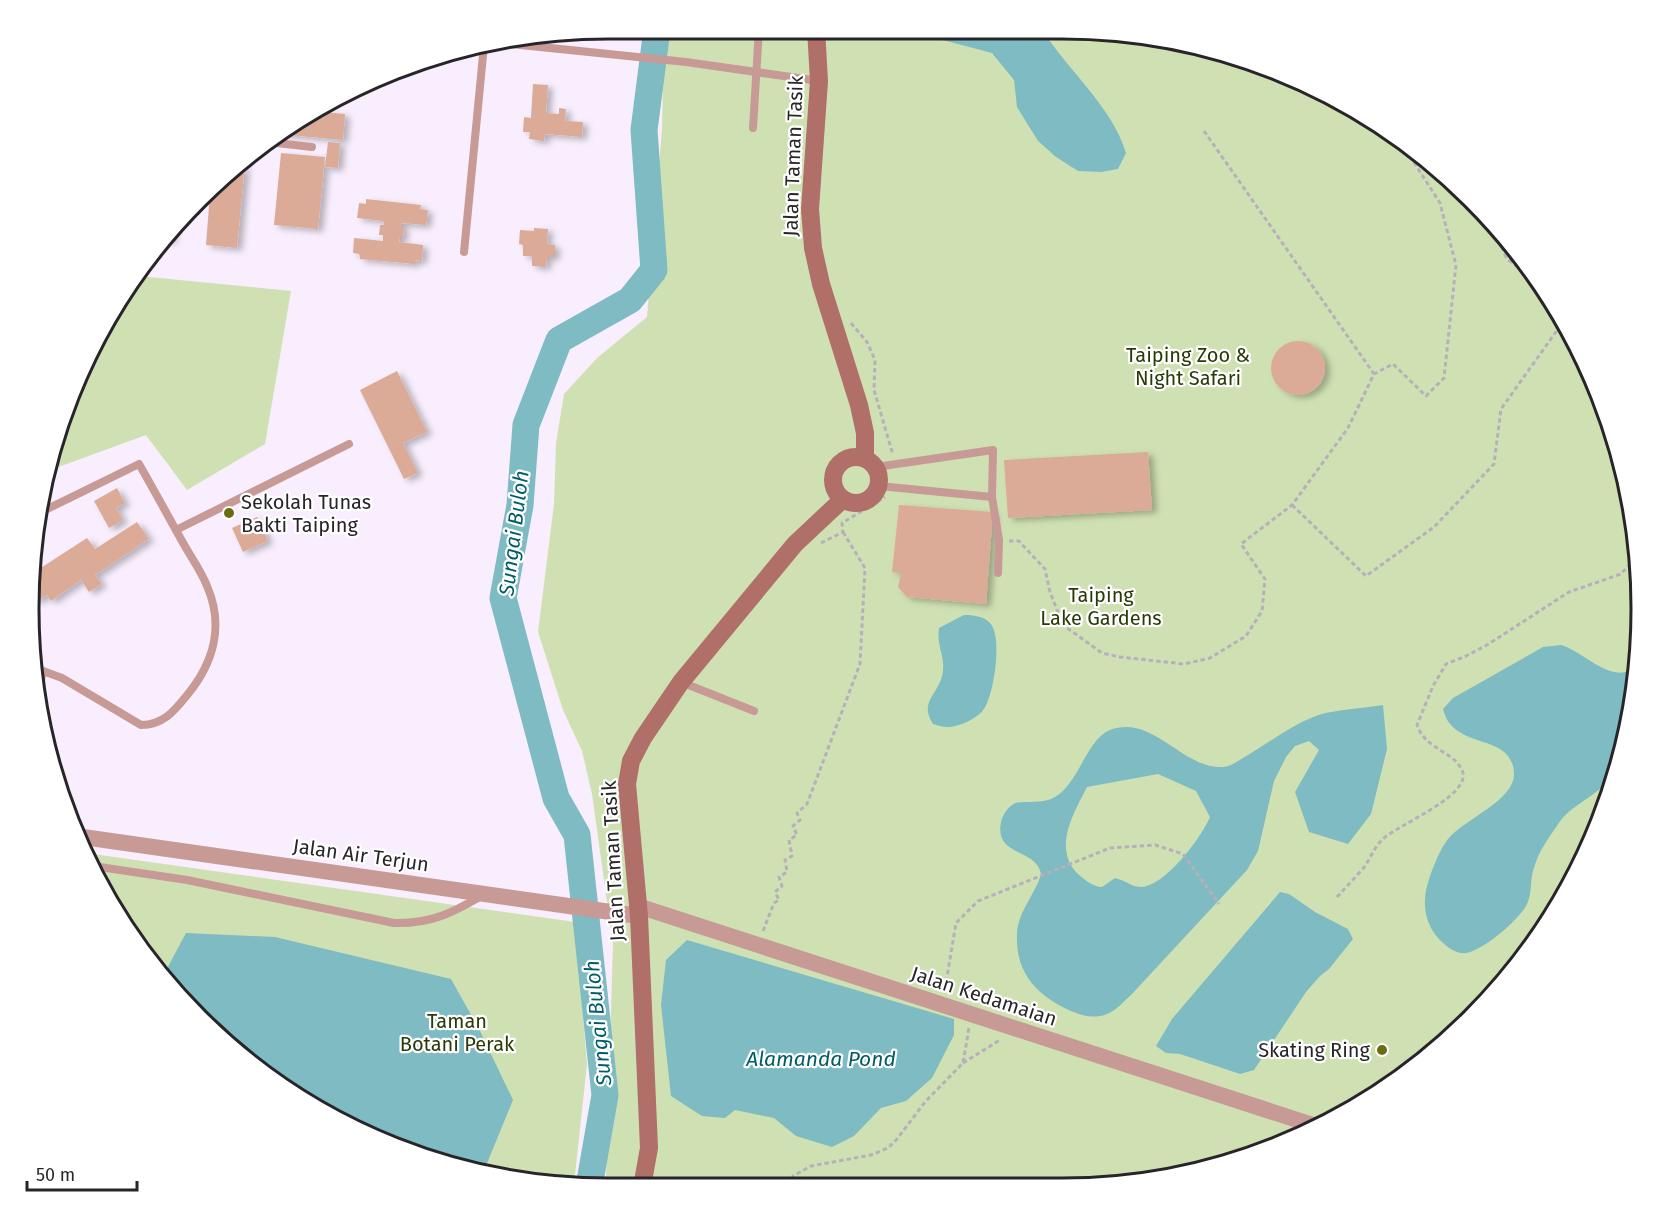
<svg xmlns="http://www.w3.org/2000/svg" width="1670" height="1217" viewBox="0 0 1670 1217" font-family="'Fira Sans',sans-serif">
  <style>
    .green { fill: #cfe1b3 }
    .water { fill: #7ebbc2; fill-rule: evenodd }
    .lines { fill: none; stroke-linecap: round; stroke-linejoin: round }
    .river { stroke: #7ebbc2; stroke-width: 27 }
    .building { fill: #dcab98; filter: url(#shadow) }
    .path { stroke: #b7b0bb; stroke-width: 3; stroke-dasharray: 4.5 3; stroke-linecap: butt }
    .lane { stroke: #c89a96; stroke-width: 8 }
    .street { stroke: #c89a96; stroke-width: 16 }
    .secondary { stroke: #b06f69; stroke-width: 18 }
    .poi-dot { fill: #6a6d0f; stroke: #fff; stroke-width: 2 }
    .labels { text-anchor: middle; stroke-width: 4.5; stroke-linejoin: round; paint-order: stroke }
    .street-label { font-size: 20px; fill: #28252a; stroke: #fff }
    .park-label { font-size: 20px; fill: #2a3a06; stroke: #fff }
    .poi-label { font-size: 20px; fill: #28252a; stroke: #fff; text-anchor: start }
    .water-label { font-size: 21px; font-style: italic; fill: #005d65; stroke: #fff }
    .rim { fill: none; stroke: #28252a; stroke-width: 3 }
  </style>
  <defs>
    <filter id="shadow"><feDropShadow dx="5" dy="3" stdDeviation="3" flood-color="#0004"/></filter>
  </defs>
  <rect width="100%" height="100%" fill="#f8eefd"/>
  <!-- green -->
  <g class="green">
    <polygon points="664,29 1062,29 1211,48 1383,126 1521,255 1582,352 1622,458 1640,570 1637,684 1611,795 1564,898 1498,991 1415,1068 1284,1144 1138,1183 608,1187 606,1177 613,944 592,794 582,751 563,710 538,632 554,504 556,443 564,394 597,358 647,317 662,129"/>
    <polygon points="139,276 291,291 265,444 187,490 146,435 53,469 88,352"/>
    <polygon points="86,853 575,922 587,1064 575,1175 568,1187 458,1169 352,1129 255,1068 149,962"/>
  </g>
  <!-- water -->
  <g class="water">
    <path d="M928,29H1042C1067,70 1112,106 1126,153L1118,169L1101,172L1078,171L1056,157L1038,141L1017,107L1014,80L992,53L939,39Z"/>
    <path d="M964,615C973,615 984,616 990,623C1003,636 994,695 984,709C977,719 959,727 947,727C943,727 937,725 933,724C918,700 940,695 943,671C945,656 936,644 939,628Z"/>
    <path d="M1561,645C1585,652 1613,687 1637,666C1636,692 1629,717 1623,742C1621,752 1620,764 1616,773C1610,787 1572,805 1561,820C1550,836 1538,851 1533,871C1530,882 1532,896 1526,906C1517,921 1484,950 1466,953C1453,955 1437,939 1431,928C1422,911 1424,893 1430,876C1435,863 1440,849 1448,839C1463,820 1515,800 1514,774C1513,731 1453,752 1443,709L1453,698L1543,647Z"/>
    <path d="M1383,705L1387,749L1371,814L1348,844L1309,832L1295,792L1319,750L1309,741L1295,746L1286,757L1274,781L1258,851L1247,870L1132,994C1124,1001 1117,1010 1107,1014C1094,1019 1083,1016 1071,1011C1037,996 1015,973 1017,934C1018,911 1035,895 1041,874C1036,848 994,857 1001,822C1003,814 1008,807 1015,803C1027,801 1041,803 1051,799C1079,787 1085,740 1110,730C1154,714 1182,770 1224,767C1232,766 1241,759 1248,755C1270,742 1292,725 1316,716C1330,710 1366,708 1383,705ZM1158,774L1196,791L1210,817C1201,838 1166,885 1142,887C1131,887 1125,880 1115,878L1102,887C1093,887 1085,880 1078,874C1052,848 1074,813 1087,787Z"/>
    <polygon points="1280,892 1289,894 1315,912 1348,929 1353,939 1329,969 1320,976 1306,992 1254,1070 1240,1074 1180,1054 1166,1053 1156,1046 1172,1019"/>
    <polygon points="186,933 275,937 451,979 479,1029 513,1100 483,1173 458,1169 352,1129 255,1068 163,976"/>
    <polygon points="687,940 954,1019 954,1035 932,1078 906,1101 881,1108 854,1136 832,1147 796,1136 774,1118 735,1110 725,1118 702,1116 671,1096 661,1005 666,960"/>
  </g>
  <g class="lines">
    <!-- river -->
    <polyline class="river" points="589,1187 605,1095 577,835 556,798 503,598 520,505 526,425 559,340 630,300 654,270 644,130 657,29"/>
  </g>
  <!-- building -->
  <g class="building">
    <polygon points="533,84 548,85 546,113 559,114 559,108 566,109 565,121 583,122 582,137 545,134 544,141 529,139 530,132 523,132 524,117 531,118"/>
    <polygon points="324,109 323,112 345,114 343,140 278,134 287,126"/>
    <polygon points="328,142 340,143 338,168 325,167"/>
    <polygon points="281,153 325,157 318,229 274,225"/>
    <polygon points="245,163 237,248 206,245 210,193"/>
    <polygon points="366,199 421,205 420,209 428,210 426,225 401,223 401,227 404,227 403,237 400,237 399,242 423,245 422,261 415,260 415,264 360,259 360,254 353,253 354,238 383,241 383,235 379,235 380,225 384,225 384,221 357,218 359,203 366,204"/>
    <polygon points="173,226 171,241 163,240"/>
    <polygon points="534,228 548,229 547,244 555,245 555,257 547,257 546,267 532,266 532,256 523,256 523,245 519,244 520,230 534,231"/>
    <circle cx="1298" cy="368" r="27"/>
    <polygon points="397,371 427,432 403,443 418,473 404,479 360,390"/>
    <polygon points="1148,452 1152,510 1008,518 1004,460"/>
    <polygon points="117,488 125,503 116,508 123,520 109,528 94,501"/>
    <polygon points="899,505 993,512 986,604 907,597 898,587 901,574 892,572"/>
    <polygon points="257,517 268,541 243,552 232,528"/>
    <polygon points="137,522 149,539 95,575 102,584 89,592 81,580 51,601 47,595 37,601 33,597 33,573 87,538 95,549"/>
  </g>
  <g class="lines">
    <!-- path -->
    <g class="path">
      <polyline points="1204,131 1374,374"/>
      <polyline points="1498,233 1497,237 1507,259 1537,281"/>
      <polyline points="851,323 867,342 875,360 874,390 893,455"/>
      <polyline points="1292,505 1366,576 1434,527 1494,464 1501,409 1563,322"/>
      <polyline points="1009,541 1019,541 1045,569 1050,592 1063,625 1102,653 1120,657 1184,664 1210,658 1246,636 1262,611 1265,579 1241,544 1292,505 1348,428 1374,374 1393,364 1426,396 1444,378 1456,265 1440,203 1401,142"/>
      <polyline points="821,543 843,532 842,523 885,497"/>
      <path d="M1337,897C1346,887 1356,877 1365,866C1371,857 1375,846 1383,839C1397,825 1474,795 1462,770C1453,751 1425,749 1417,725L1433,686L1446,664L1466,656L1487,645L1569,592L1621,574L1638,555"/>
      <polyline points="763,931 774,903 779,900 775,892 782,886 779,877 787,872 785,860 792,856 789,840 797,835 793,826 800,820 797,813 807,804 860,664 865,568 843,532"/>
      <polyline points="945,989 956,923 978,901 1110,848 1155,845 1183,854 1219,904"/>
      <polyline points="963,1063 1000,1040"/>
      <polyline points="789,1186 793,1176 811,1166 871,1155 888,1148 897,1139 925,1102 963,1063 969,1028"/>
    </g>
    <!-- lane -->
    <g class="lane">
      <polyline points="502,43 686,62 819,81"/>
      <polyline points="753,128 759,29"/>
      <polyline points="268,142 312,147"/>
      <polyline points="464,252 484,45"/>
      <polyline points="876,467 993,450 992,497"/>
      <polyline points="879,486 992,497 999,540 998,573"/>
      <path d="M39,513L139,464C154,490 168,516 182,541C190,556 201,570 207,586C224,625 214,662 188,694C175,710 164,725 141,725L62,678L43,671"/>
      <polyline points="176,530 349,444"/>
      <polyline points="33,663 43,671 37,699"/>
      <polyline points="681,682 754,711"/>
      <path d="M93,866L187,880L394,923C431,924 452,913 483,895"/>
    </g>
    <!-- street -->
    <g class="street">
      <polyline points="76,836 639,916"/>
      <polyline points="638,906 1316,1126"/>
    </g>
    <!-- secondary -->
    <g class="secondary">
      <polyline points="816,29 819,81 810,209 813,248 821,284 859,405 865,433 865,458"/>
      <circle cx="856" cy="480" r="23"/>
      <polyline points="642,1187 649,1148 639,916 627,784 631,761 643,738 681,682 795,544 843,499"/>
    </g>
  </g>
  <!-- markers -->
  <g class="poi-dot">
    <circle cx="229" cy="513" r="6"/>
    <circle cx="1382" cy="1050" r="6"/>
  </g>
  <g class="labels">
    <!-- street labels -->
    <g class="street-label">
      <text transform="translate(793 156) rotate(-88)" y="7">Jalan Taman Tasik</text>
      <text transform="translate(361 855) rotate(8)" y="7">Jalan Air Terjun</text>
      <text transform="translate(613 861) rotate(-93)" y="7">Jalan Taman Tasik</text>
      <text transform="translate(984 996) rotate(18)" y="7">Jalan Kedamaian</text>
    </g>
    <!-- park labels -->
    <g class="park-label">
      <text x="1188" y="362">Taiping Zoo &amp;<tspan x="1188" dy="23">Night Safari</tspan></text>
      <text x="1101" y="602">Taiping<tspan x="1101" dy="23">Lake Gardens</tspan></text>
      <text x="457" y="1028">Taman<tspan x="457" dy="23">Botani Perak</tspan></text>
    </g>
    <!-- poi labels -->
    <g class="poi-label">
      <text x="241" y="509">Sekolah Tunas<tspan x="241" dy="23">Bakti Taiping</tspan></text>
      <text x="1370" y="1057" text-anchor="end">Skating Ring</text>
    </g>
    <!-- water labels -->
    <g class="water-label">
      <text transform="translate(514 533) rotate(-83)" y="7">Sungai Buloh</text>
      <text transform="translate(598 1023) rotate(-96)" y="7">Sungai Buloh</text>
      <text x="821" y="1066">Alamanda Pond</text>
    </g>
  </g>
  <!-- crop -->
  <path d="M0 0H1670V1217H0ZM608 39H1062A569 569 0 0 1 1631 608V609A569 569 0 0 1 1062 1178H608A569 569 0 0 1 39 609V608A569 569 0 0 1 608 39Z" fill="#fff" fill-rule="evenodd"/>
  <path class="rim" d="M608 39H1062A569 569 0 0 1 1631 608V609A569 569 0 0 1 1062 1178H608A569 569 0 0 1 39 609V608A569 569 0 0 1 608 39Z"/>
  <!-- scale -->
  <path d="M27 1181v9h110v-9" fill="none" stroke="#28252a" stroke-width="3"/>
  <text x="36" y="1181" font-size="18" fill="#28252a" stroke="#ffffff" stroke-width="4.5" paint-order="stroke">50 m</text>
</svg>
